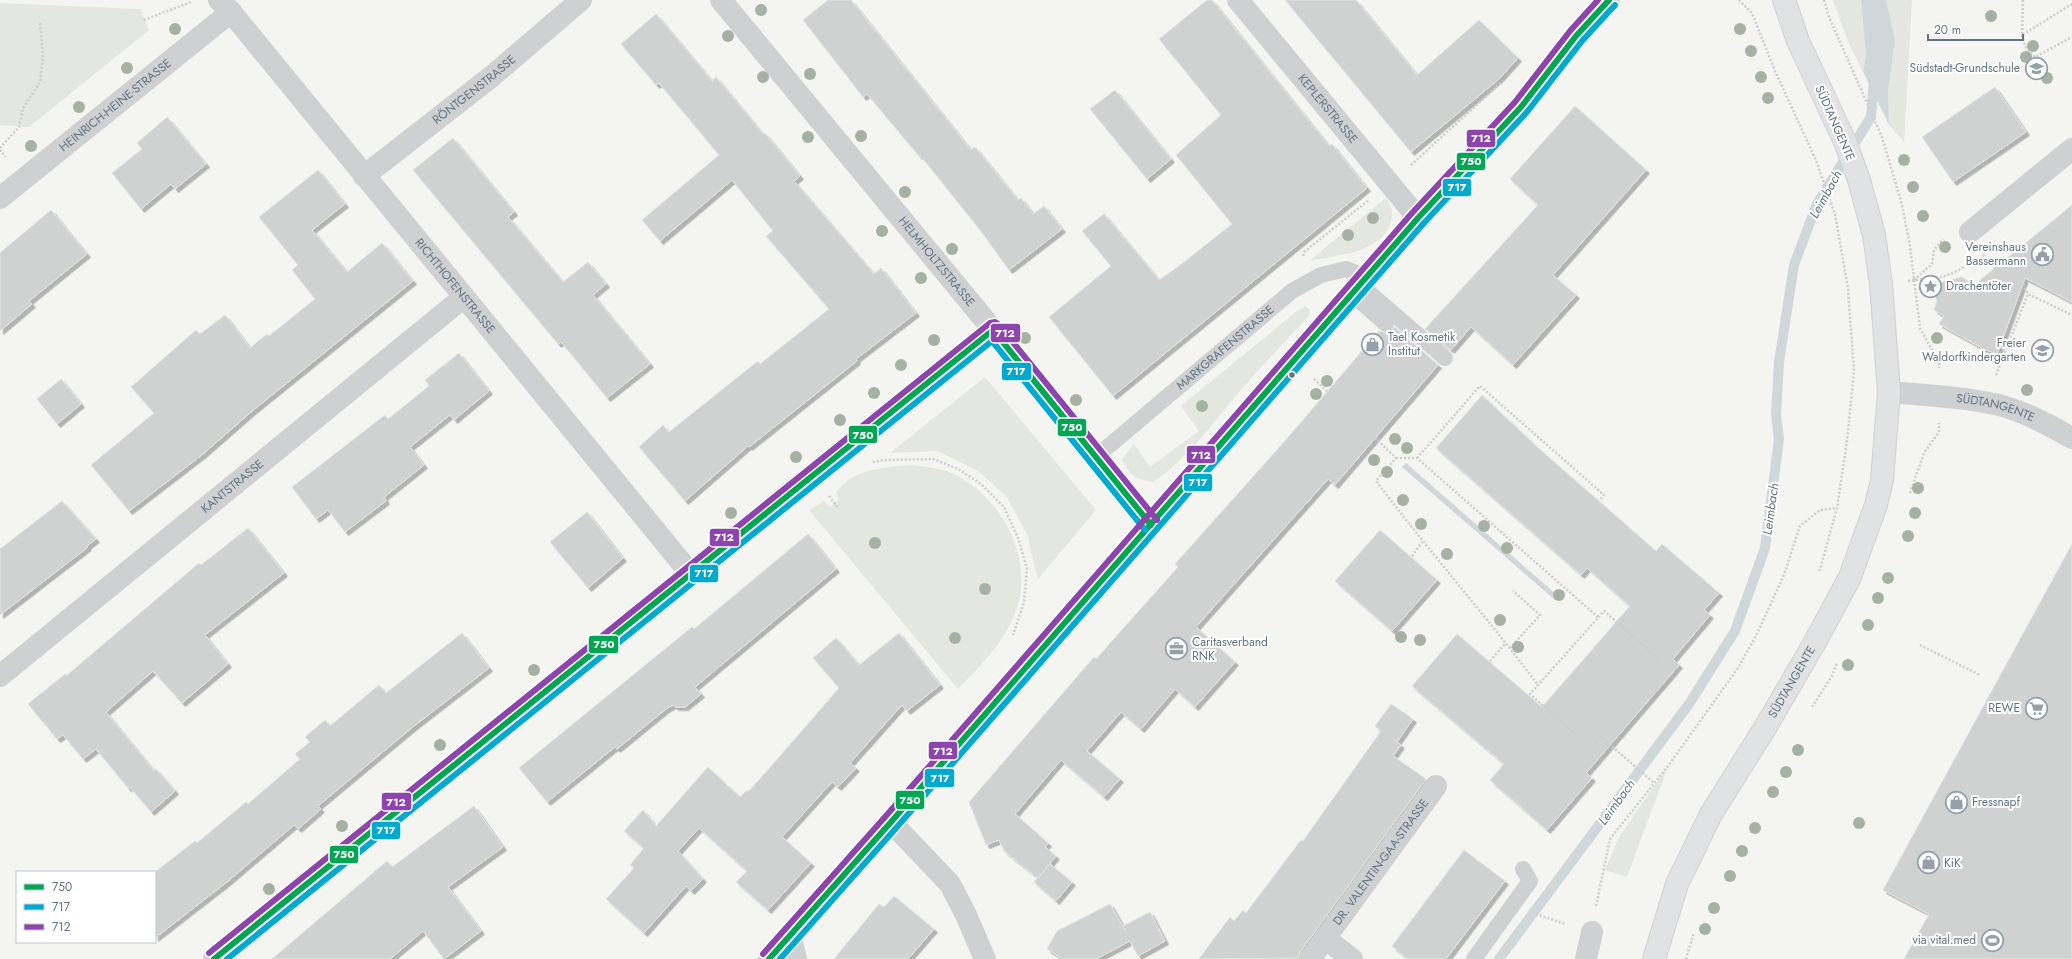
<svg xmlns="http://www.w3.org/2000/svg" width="2072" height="959" viewBox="0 0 2072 959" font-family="Jost,sans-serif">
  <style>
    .green { fill: #e3e7df }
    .water { fill: #cfd7da }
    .pier { fill: #f4f4f1 }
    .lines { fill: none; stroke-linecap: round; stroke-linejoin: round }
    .stream { stroke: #cfd7da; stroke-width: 10 }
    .building { fill: #d0d1d1; stroke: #e3e3e1; filter: url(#shadow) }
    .secondary-casing { stroke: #cfd1d1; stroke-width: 24 }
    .path { stroke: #cdcdcd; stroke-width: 2.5; stroke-dasharray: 2 2; stroke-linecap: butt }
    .service { stroke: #cfd0d1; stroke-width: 16 }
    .minor { stroke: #cfd0d1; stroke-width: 22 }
    .secondary { stroke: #e1e2e3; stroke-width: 22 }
    .bus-1-casing { stroke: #fff; stroke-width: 9 }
    .bus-2-casing { stroke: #fff; stroke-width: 9 }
    .bus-3-casing { stroke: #fff; stroke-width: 9 }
    .bus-1 { stroke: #00a651; stroke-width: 6 }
    .bus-2 { stroke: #00a9ce; stroke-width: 6 }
    .bus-3 { stroke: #8e44ad; stroke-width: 6 }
    .tree { fill: #a5b1a2 }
    .bus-dot { fill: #617384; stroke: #fff; stroke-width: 1.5 }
    .labels { text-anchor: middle; stroke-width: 4; stroke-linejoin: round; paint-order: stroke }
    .poi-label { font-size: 12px; fill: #617384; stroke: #fff; text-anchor: end }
    .street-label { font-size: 12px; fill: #617384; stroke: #fff }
    .water-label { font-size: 13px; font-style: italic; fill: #5c7682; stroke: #fff }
    .line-badge { stroke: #fff; stroke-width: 1.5 }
    .badge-label { font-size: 11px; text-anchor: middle; font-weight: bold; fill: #fff }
  </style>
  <defs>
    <filter id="shadow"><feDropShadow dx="3.5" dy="3.5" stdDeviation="0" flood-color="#0004"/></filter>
  </defs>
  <rect width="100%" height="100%" fill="#f4f4f1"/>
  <!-- green -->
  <g class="green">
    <polygon points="1833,0 1861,0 1866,57 1863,72 1848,42"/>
    <polygon points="1886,0 1912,0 1904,142 1889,125 1888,91 1895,40"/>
    <polygon points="0,3 140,9 149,30 29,127 0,125"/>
    <path d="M1386,198C1393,208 1394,215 1389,227C1376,254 1336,255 1309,261Z"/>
    <path d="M1305,306L1310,310L1309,316C1286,340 1263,365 1241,390C1214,421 1188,459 1153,482C1135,479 1130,476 1122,459L1134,444L1150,467L1199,431L1181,406L1297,311Z"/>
    <polygon points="985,377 1096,510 1038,579 1027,534 1006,496 978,471 937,451 890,453"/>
    <path d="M912,465C927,467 942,468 956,475C1002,499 1033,557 1017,608C1007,640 980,666 958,689L809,510L824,501L830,507L839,500L836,493C851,469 886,467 912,465Z"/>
    <polygon points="1668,766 1627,877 1605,870 1619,837"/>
  </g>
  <!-- water -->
  <g class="water">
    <polygon points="1861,0 1886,0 1895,40 1888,91 1889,125 1863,72 1866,57"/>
    <polygon points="1406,463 1557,595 1555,600 1402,467"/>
  </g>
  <!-- pier -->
  <polygon class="pier" points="1863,72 1889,125 1888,127 1862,74"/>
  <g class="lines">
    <!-- stream -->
    <polyline class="stream" points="1499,959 1689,704 1735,631 1765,548 1779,439 1776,415 1779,362 1794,265 1817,204 1871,117 1874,80"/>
  </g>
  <!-- building -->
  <g class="building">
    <polygon points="828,0 851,0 971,150 975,147 1018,200 1021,198 1033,214 1044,206 1062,229 1009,270 980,230 920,155 919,156 867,94 863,97 803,20"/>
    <polygon points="1207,0 1212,0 1329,146 1332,144 1367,188 1113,396 1049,317 1111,266 1082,231 1104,214 1159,280 1179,266 1232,224 1176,155 1221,115 1159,39"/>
    <polygon points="1285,0 1356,0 1417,75 1479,20 1518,58 1499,79 1411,152"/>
    <polygon points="656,14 712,81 716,77 763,134 765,133 800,176 794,181 874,274 881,268 916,313 856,359 857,361 749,447 748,446 685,501 639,447 663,425 669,432 758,361 760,364 829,309 766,236 773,231 732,180 660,241 642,220 719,155 659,83 656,85 621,44"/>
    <polygon points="1995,87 2026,132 1953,182 1922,137"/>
    <polygon points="1115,90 1171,159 1147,179 1090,109"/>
    <polygon points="1575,106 1646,170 1553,275 1576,295 1513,365 1471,327 1451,350 1425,329 1538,205 1510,179"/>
    <polygon points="167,117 206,164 175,189 171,184 141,209 112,173 142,149 137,143"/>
    <polygon points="453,138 514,212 508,217 563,282 588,262 606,284 593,295 650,364 607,398 561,342 558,344 413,170"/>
    <polygon points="318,170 345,204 312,230 347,272 382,243 413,281 251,412 203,454 129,511 91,465 154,413 131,387 196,330 200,334 225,315 250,348 267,334 269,336 315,299 292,270 298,265 259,217"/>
    <polygon points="2072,205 2072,302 2025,278 1997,354 1984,349 1939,324 1944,316 1934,310 1937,301 1930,285 1962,277 1974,285"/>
    <polygon points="51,210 87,254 29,301 32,304 0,331 0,253"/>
    <polygon points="1395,327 1438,365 1335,485 1328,479 1196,627 1235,662 1195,707 1175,689 1141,729 1121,712 1087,751 1120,779 1104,797 1061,760 1015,814 1048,843 1045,847 1056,856 1038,878 1004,851 999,840 986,845 969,802 1094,657 1096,659 1178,567 1175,564 1284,442 1379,331 1389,333"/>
    <polygon points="459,353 489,391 454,420 450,415 410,447 424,465 384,497 386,501 345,532 328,510 316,519 292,487 385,415 388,419 429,386 425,380"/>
    <polygon points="61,379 81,404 57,424 37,399"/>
    <polygon points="1482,395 1537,447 1656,551 1662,544 1719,593 1704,610 1710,615 1673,659 1679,665 1586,773 1592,778 1547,830 1490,780 1504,764 1412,686 1457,634 1542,707 1630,606 1587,568 1581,575 1436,448"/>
    <polygon points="62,501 96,539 87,546 88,547 0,615 0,549"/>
    <polygon points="587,512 623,558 588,588 550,542"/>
    <polygon points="248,528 284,573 205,635 228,664 182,703 153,671 106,712 154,771 156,769 175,791 151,812 130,787 128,788 96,749 83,759 63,735 57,739 28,704 65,674 66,676 199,563 201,565"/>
    <polygon points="1380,530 1437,580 1392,631 1335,581"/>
    <polygon points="808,534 836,569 695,687 701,694 685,707 675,707 673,705 666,709 617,749 615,747 547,802 519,768 692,627 694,629"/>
    <polygon points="2072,544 2072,959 1904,959 1929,914 1883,890"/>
    <polygon points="462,633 489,668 414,726 318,806 321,809 298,829 294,825 227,882 155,938 155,872 195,841 197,843 246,802 248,804 300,759 295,754 310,742 305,737 325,720 330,726 379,685 386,693"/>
    <polygon points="899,633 940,685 907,711 902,705 850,763 856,768 838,787 832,782 782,837 811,863 768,910 736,882 747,871 699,828 678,851 703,879 691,891 686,886 644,933 606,899 634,868 630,865 644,848 624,831 643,810 656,826 708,767 740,797 747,790 748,792 774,763 839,688 813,658 836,638 859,665"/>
    <polygon points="1391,704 1413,719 1397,742 1393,739 1401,745 1393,756 1426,779 1300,952 1298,958 1199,959 1230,917 1234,921 1243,910 1246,913 1301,840 1303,841 1381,731 1375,726"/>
    <polygon points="474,806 503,847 448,887 481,931 444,959 423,931 390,959 272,959 387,861 392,867"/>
    <polygon points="1464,850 1505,881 1446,959 1408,959 1392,946"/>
    <polygon points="1050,864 1072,882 1056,901 1034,882"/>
    <polygon points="894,896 934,929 908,959 834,959 879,904 884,907"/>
    <polygon points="1110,904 1125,930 1123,926 1150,912 1165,941 1138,956 1130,941 1096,959 1063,959 1047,949 1057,931"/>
  </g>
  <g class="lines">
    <defs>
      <g id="secondary">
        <path id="s10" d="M1654,959L1677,884L1711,814L1765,728L1815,642L1850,577L1876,505L1882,480L1889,392L1881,284L1874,235L1859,180L1846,144L1798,41L1784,0"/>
      </g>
    </defs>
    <!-- secondary casing -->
    <use href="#secondary" class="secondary-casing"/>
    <!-- path -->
    <g class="path">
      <polyline points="1739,0 1752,13 1775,71 1815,158 1835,214 1848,289 1854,371 1847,441 1837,508 1819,573"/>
      <polyline points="1824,0 1829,17 1882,137 1902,205 1910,246 1920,328 1939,363 1939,368"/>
      <polyline points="2023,0 2022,35 2072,4"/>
      <polyline points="144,20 191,2"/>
      <polyline points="2022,35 2026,48 2035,57 2072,37"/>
      <polyline points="0,148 19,127 23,108 40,82 43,57 40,21"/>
      <polyline points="0,150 6,157"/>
      <polyline points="1411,165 1503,81"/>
      <polyline points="1983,255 1995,268"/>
      <polyline points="1303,256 1304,252 1369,200"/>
      <polyline points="1914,280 1932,264 1934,250 1943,239"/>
      <path d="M1908,281C1937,277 1949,280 1973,260"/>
      <polyline points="2023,284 2028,294 2072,315"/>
      <polyline points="1996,375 2028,294"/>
      <polyline points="1314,379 1327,391"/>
      <path d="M1375,438L1396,458L1376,481C1429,551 1486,616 1538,685"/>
      <polyline points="1396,458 1417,458 1599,618"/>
      <polyline points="1417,458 1480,386 1604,495 1600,500"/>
      <polyline points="873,462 884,460 933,459 958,469 981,484 1004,507 1018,538 1027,568 1024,602 1013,635"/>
      <polyline points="1910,493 1924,453 1939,432 1939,423"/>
      <polyline points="829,496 839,509"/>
      <polyline points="1412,556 1422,542"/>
      <polyline points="1920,645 1980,675"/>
      <polyline points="1510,648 1540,615 1513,591"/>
      <polyline points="1490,661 1506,643"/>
      <polyline points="1812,707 1832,676 1837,663"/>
      <polyline points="1579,737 1530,694 1604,611 1659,659"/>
      <polyline points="1595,742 1600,736 1654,783"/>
      <polyline points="1596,906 1610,839 1668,766 1738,668 1756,636 1784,575 1800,526 1820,510 1836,508"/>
      <polyline points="1536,914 1565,924"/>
      <polyline points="1686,959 1694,932"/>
    </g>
    <!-- service -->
    <g class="service">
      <polyline points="1359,284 1445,358"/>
      <polyline points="1351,293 1386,324"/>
      <path id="s1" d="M1097,456L1292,291L1321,275L1346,269L1366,277"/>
      <polyline points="1474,959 1530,881 1523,869"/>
    </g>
    <!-- minor -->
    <g class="minor">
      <path id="s2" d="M219,0L231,12L690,573"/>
      <path id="s3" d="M721,0L1097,456L1151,525"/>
      <path id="s4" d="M1238,0L1418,218"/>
      <path id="s5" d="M364,176L491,77L581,0"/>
      <path id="s6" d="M0,198L231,12"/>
      <polyline points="1970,232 2072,149"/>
      <path id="s7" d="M1889,392C1925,395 1964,397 1999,405C2025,412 2049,425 2072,438"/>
      <path id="s8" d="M0,676L464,297"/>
      <polyline points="891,822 950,884 966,915 985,959"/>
      <polyline points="790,935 796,959"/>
      <polyline points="1326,939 1352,959"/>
      <polyline points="214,959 793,490 993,330"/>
      <polyline points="769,959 891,822 1418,218 1521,107 1576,36 1609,0"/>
      <path id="s9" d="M1310,959L1436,786"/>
      <polyline points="1586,959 1592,932"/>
    </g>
    <!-- secondary -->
    <use href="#secondary" class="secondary"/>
    <defs>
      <g id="bus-1">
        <polyline points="993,330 1151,525"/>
        <polyline points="214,959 993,330"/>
        <polyline points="769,959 891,822 1418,218 1521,107 1576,36 1609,0"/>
      </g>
      <g id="bus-2">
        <polyline points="227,959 992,341 1145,530"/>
        <polyline points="780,959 897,827 1424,223 1527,112 1582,41 1615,5"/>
      </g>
      <g id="bus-3">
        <polyline points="209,953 990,323 995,322 999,325 1157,520"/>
        <polyline points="763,954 885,817 1412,213 1515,102 1570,31 1598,0"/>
      </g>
    </defs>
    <!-- bus-1 casing -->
    <use href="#bus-1" class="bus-1-casing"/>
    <!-- bus-2 casing -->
    <use href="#bus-2" class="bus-2-casing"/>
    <!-- bus-3 casing -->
    <use href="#bus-3" class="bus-3-casing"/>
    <!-- bus-1 -->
    <use href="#bus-1" class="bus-1"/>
    <!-- bus-2 -->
    <use href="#bus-2" class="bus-2"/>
    <!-- bus-3 -->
    <use href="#bus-3" class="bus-3"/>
  </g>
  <!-- trees -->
  <g class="tree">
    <circle cx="761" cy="10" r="6"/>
    <circle cx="1991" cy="16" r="6"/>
    <circle cx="175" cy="29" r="6"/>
    <circle cx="1740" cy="29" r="6"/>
    <circle cx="728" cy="36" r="6"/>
    <circle cx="2033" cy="46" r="6"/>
    <circle cx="1751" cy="51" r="6"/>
    <circle cx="2026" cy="57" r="6"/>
    <circle cx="127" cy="68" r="6"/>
    <circle cx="810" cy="74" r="6"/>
    <circle cx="763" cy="77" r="6"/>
    <circle cx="1761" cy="77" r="6"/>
    <circle cx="2047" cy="78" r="6"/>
    <circle cx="1768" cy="98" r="6"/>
    <circle cx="79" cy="107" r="6"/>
    <circle cx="861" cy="136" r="6"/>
    <circle cx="808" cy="137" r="6"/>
    <circle cx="31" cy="146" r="6"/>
    <circle cx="1904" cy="160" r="6"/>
    <circle cx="1913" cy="187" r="6"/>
    <circle cx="905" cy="192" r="6"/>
    <circle cx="1923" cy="216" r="6"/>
    <circle cx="1373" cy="218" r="6"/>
    <circle cx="882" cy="231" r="6"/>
    <circle cx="1348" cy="235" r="6"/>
    <circle cx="1945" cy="247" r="6"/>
    <circle cx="952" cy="249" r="6"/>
    <circle cx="921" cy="278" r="6"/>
    <circle cx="1025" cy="338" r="6"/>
    <circle cx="1937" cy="338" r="6"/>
    <circle cx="934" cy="340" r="6"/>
    <circle cx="901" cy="365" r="6"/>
    <circle cx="1327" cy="381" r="6"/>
    <circle cx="2027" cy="390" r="6"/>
    <circle cx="874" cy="393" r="6"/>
    <circle cx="1316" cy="394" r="6"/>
    <circle cx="1076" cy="400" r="6"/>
    <circle cx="1202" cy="406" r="6"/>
    <circle cx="840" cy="420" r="6"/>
    <circle cx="1395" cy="439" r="6"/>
    <circle cx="1407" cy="448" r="6"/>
    <circle cx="796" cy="457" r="6"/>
    <circle cx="1374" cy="460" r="6"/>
    <circle cx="1387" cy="472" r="6"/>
    <circle cx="1918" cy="488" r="6"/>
    <circle cx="1403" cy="500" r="6"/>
    <circle cx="731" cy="513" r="6"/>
    <circle cx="1915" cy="513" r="6"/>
    <circle cx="1421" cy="524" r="6"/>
    <circle cx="1484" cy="526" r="6"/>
    <circle cx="1908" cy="536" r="6"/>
    <circle cx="875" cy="543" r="6"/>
    <circle cx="1507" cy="548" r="6"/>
    <circle cx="1447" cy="554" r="6"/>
    <circle cx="1888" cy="578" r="6"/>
    <circle cx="985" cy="589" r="6"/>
    <circle cx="1559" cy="595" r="6"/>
    <circle cx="1878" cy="598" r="6"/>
    <circle cx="1500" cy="620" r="6"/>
    <circle cx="1868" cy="625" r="6"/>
    <circle cx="1401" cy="637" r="6"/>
    <circle cx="955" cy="638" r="6"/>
    <circle cx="1420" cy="640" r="6"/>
    <circle cx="1518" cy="647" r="6"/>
    <circle cx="1848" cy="665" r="6"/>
    <circle cx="534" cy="670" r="6"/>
    <circle cx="440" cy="745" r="6"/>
    <circle cx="1798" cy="750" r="6"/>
    <circle cx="1786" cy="772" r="6"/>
    <circle cx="1773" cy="792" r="6"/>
    <circle cx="1859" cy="823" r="6"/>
    <circle cx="342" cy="826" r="6"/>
    <circle cx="1755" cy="828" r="6"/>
    <circle cx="1742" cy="851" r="6"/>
    <circle cx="1730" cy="876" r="6"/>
    <circle cx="269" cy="889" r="6"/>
    <circle cx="1714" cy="908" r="6"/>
    <circle cx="1705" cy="929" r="6"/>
  </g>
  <!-- icons -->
  <defs>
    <symbol id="school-ring" viewBox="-11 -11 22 22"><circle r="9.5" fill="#fff" stroke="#94a0aa" stroke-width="1.5"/><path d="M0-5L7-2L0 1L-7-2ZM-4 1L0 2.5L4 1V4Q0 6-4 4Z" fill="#94a0aa"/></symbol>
    <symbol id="civic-ring" viewBox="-11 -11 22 22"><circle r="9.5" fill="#fff" stroke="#94a0aa" stroke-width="1.5"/><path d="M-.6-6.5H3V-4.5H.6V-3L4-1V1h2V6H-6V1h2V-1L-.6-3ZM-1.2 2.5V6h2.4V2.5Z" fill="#94a0aa"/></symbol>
    <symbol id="sight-ring" viewBox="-11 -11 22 22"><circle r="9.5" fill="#fff" stroke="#94a0aa" stroke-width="1.5"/><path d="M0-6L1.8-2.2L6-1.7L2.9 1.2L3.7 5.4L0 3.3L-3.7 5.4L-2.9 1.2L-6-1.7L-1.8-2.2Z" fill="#94a0aa"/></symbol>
    <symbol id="shop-ring" viewBox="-11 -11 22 22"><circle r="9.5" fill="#fff" stroke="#94a0aa" stroke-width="1.5"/><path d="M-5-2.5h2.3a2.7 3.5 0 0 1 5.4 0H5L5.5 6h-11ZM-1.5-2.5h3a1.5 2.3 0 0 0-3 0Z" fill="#94a0aa"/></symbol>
    <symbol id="office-ring" viewBox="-11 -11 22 22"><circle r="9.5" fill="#fff" stroke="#94a0aa" stroke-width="1.5"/><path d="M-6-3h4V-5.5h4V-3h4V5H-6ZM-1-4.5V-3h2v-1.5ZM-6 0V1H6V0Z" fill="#94a0aa"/></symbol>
    <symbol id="supermarket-ring" viewBox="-11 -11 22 22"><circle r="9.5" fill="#fff" stroke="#94a0aa" stroke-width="1.5"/><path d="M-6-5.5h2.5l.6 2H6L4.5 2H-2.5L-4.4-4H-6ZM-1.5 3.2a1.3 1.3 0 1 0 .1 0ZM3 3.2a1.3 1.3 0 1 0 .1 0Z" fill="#94a0aa"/></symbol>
    <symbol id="stadium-ring" viewBox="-11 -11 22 22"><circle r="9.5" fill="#fff" stroke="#94a0aa" stroke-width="1.5"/><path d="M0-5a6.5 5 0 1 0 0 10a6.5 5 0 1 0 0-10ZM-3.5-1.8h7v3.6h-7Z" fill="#94a0aa"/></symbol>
  </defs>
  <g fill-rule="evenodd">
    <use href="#school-ring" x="2024" y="56" width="25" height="25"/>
    <use href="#civic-ring" x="2030" y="242" width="25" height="25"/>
    <use href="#sight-ring" x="1918" y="274" width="25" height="25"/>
    <use href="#shop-ring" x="1360" y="332" width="25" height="25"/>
    <use href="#school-ring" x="2030" y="338" width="25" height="25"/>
    <use href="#office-ring" x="1164" y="636" width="25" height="25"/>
    <use href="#supermarket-ring" x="2024" y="696" width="25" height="25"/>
    <use href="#shop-ring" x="1944" y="790" width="25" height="25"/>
    <use href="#shop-ring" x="1916" y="850" width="25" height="25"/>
    <use href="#stadium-ring" x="1980" y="928" width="25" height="25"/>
  </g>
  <!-- markers -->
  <circle class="bus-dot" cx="1292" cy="375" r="3.5"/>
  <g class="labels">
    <!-- poi labels -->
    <g class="poi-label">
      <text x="2020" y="72">Südstadt-Grundschule</text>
      <text x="2026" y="251">Vereinshaus<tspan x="2026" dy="14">Bassermann</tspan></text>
      <text x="1946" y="290" text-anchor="start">Drachentöter</text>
      <text x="1388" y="341" text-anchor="start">Tael Kosmetik<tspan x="1388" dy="14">Institut</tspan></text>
      <text x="2026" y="347">Freier<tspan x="2026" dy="14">Waldorfkindergarten</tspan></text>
      <text x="1192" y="646" text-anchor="start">Caritasverband<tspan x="1192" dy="14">RNK</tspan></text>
      <text x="2020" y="712">REWE</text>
      <text x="1972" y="806" text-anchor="start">Fressnapf</text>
      <text x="1944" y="867" text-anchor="start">KiK</text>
      <text x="1976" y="944">via vital.med</text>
    </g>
    <!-- street labels -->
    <g class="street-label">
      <text dy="4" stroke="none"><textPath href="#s5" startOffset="140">RÖNTGENSTRASSE</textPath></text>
      <text dy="4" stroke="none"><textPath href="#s6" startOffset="148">HEINRICH-HEINE-STRASSE</textPath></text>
      <text dy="4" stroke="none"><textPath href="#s4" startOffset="141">KEPLERSTRASSE</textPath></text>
      <text transform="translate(1835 123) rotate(66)" y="4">SÜDTANGENTE</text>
      <text dy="4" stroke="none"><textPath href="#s3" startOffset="339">HELMHOLTZSTRASSE</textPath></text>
      <text dy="4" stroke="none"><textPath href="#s2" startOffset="371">RICHTHOFENSTRASSE</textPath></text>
      <text dy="4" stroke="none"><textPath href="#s1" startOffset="168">MARKGRAFENSTRASSE</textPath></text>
      <text dy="4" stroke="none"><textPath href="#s7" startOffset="108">SÜDTANGENTE</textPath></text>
      <text dy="4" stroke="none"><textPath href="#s8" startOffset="300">KANTSTRASSE</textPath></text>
      <text dy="4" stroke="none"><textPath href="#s10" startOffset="311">SÜDTANGENTE</textPath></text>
      <text dy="4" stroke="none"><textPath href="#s9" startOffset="120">DR. VALENTIN-GAA-STRASSE</textPath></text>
    </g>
    <!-- water labels -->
    <g class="water-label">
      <text transform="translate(1825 194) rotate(-61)" y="5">Leimbach</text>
      <text transform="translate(1770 509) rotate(-82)" y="5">Leimbach</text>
      <text transform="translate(1616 802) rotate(-54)" y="5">Leimbach</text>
    </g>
  </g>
  <g class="line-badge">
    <rect x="1466" y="129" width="30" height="19" rx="4" fill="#8e44ad"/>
    <rect x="1456" y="152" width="30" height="19" rx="4" fill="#00a651"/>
    <rect x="1442" y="178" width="30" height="19" rx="4" fill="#00a9ce"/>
    <rect x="990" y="323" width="31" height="20" rx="4" fill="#8e44ad"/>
    <rect x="1001" y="362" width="31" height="19" rx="4" fill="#00a9ce"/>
    <rect x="1057" y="418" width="30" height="19" rx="4" fill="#00a651"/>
    <rect x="848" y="425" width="30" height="19" rx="4" fill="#00a651"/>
    <rect x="1186" y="445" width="30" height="19" rx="4" fill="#8e44ad"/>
    <rect x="1183" y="473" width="30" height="19" rx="4" fill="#00a9ce"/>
    <rect x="709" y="528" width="31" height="19" rx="4" fill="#8e44ad"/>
    <rect x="689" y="564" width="30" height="19" rx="4" fill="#00a9ce"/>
    <rect x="588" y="635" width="31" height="19" rx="4" fill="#00a651"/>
    <rect x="928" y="741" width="30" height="19" rx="4" fill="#8e44ad"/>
    <rect x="924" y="768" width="31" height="20" rx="4" fill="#00a9ce"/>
    <rect x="895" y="790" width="30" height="20" rx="4" fill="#00a651"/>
    <rect x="381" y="792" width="31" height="19" rx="4" fill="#8e44ad"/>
    <rect x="371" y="821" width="30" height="19" rx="4" fill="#00a9ce"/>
    <rect x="329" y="845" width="30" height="19" rx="4" fill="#00a651"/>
  </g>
  <g class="badge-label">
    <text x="1481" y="142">712</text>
    <text x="1471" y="165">750</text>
    <text x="1457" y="191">717</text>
    <text x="1005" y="337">712</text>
    <text x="1016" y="375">717</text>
    <text x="1072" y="431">750</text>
    <text x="863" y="439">750</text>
    <text x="1201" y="459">712</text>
    <text x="1198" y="486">717</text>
    <text x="724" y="541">712</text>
    <text x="704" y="577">717</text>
    <text x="604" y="648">750</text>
    <text x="943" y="755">712</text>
    <text x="940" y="782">717</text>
    <text x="910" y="804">750</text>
    <text x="396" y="806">712</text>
    <text x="386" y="834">717</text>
    <text x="344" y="858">750</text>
  </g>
  <!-- legend -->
  <rect x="16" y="871" width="140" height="72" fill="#ffffff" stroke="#c0c7ce"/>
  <rect x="24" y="884" width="20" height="6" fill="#00a651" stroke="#c0c7ce"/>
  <text x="52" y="891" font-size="12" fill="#617384">750</text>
  <rect x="24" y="904" width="20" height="6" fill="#00a9ce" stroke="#c0c7ce"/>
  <text x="52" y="911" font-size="12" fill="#617384">717</text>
  <rect x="24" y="924" width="20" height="6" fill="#8e44ad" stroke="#c0c7ce"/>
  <text x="52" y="931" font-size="12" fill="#617384">712</text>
  <!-- scale -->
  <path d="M1928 34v6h95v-6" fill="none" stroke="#617384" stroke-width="2"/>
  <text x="1934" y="34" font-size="12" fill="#617384" stroke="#ffffff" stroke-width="3" paint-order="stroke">20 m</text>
</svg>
